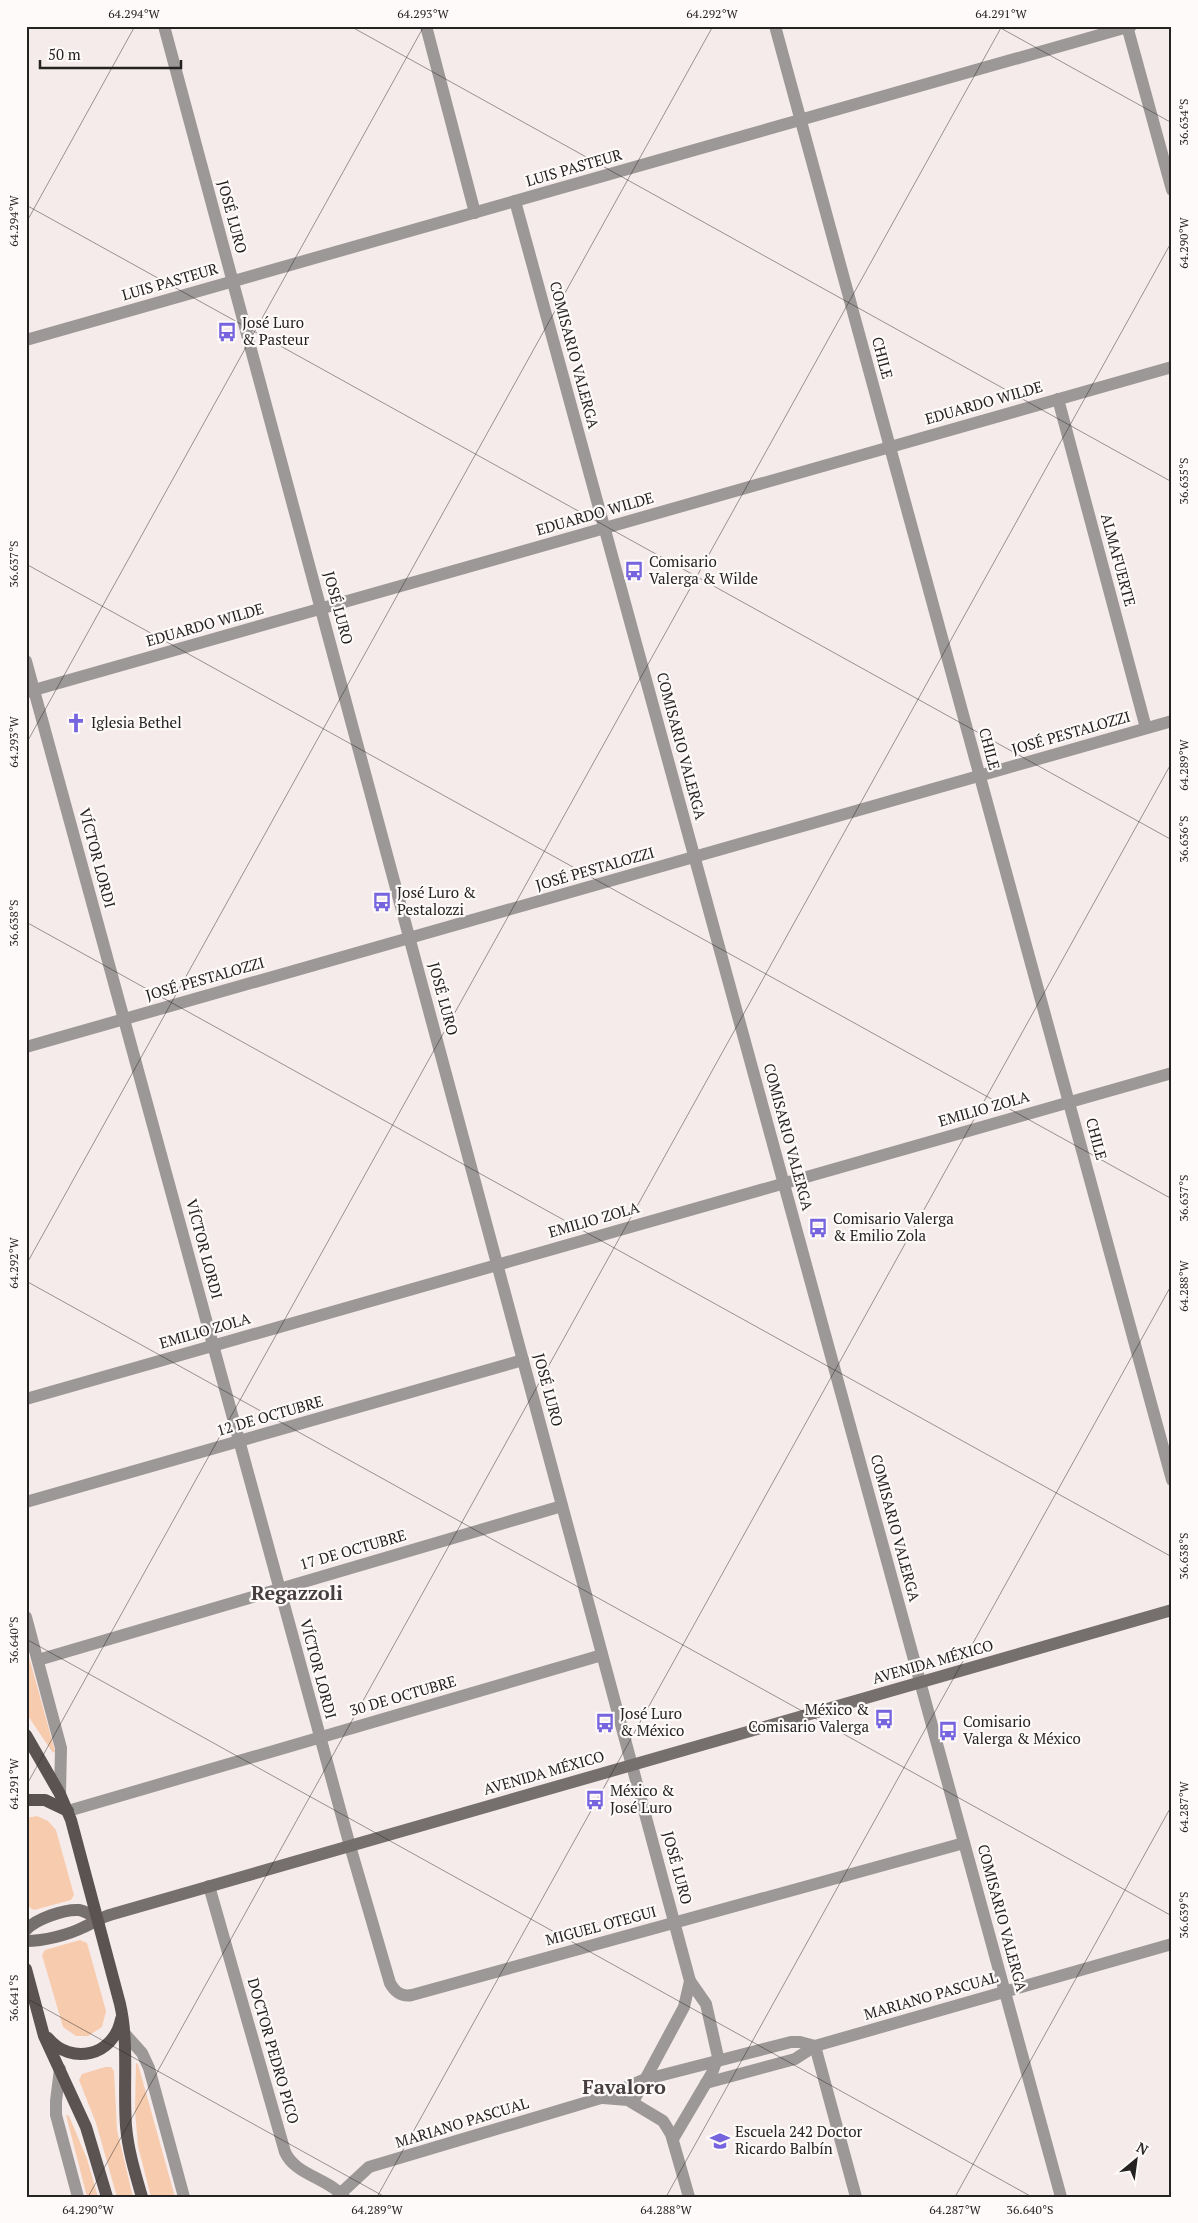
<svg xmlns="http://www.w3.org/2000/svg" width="1198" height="2223" viewBox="0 0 1198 2223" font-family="'PT Serif',serif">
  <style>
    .green { fill: #f6cbae }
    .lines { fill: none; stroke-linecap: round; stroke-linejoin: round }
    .minor { stroke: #9c9897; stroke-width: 12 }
    .tertiary { stroke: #9c9897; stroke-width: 12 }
    .secondary { stroke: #756f6e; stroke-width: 12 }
    .primary { stroke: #5a5351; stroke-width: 12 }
    .ticks { fill: none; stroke: #252222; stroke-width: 1; stroke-opacity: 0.45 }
    .labels { text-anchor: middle; stroke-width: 4.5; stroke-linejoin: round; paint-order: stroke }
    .street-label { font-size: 15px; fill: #252222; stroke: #fefafa }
    .poi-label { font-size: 15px; fill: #252222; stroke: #fefafa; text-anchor: start }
    .district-label { font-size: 20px; font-weight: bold; fill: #473f3f; stroke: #fefafa }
    .neatline { fill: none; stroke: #252222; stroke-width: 2 }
    .ticks-label { font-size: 12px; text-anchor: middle; fill: #252222 }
  </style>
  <rect width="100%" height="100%" fill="#f6ebeb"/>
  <!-- green -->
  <g class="green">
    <polygon points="26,1646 55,1751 53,1753 26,1713"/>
    <polygon points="37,1816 48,1821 56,1830 74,1895 71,1900 34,1910 29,1907 26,1900 26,1818"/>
    <polygon points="80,1940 87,1943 106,2011 102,2027 88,2036 76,2036 63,2027 42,1955 45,1950"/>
    <polygon points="136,2063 138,2064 175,2197 151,2197 138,2146 135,2111"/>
    <polygon points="105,2067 111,2067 114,2071 117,2130 133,2197 117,2197 96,2123 79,2080 82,2074"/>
    <polygon points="66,2115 69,2116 87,2159 98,2197 87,2197"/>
  </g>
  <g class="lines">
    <!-- minor -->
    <g class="minor">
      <polyline points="164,26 690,1981 684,2007 633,2102"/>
      <polyline points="426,26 475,213"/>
      <polyline points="775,26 1172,1480"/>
      <polyline points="1127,26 1172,190"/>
      <polyline points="515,201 1061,2197"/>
      <polyline points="26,340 1131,26"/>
      <polyline points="1058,399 1146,728"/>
      <path d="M26,661L350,1846L390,1983C395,1992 401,1997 412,1995L964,1843"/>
      <polyline points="27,692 1172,367"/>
      <polyline points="26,1047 1172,721"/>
      <polyline points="26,1399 1172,1073"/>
      <polyline points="26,1502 523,1360"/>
      <polyline points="38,1660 562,1506"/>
      <polyline points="68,1811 602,1655"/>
      <path d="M209,1886L285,2152C295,2175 328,2178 344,2197"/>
      <polyline points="815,2046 856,2197"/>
      <polyline points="706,2083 795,2059 815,2046 1172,1944"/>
      <polyline points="603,2098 628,2100 663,2121 671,2134 689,2197"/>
      <polyline points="673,2139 712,2073 718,2057 706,2004 690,1981"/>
      <polyline points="341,2193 369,2167 601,2098 643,2080 791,2042 800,2042 815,2046"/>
    </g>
    <!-- tertiary -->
    <g class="tertiary">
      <polyline points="26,1617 61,1748 60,1794"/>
      <polyline points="125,2034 142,2053 149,2068 184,2197"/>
      <polyline points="60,2069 56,2101 56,2115 78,2197"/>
    </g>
    <!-- secondary -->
    <g class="secondary">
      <path d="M26,1930C35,1919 65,1909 79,1910C85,1911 91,1915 97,1918"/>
      <path d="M26,1941C44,1941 68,1935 84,1927C95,1922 101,1917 113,1914L1172,1610"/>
    </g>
    <!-- primary -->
    <g class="primary">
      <path d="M26,1735L60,1794L71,1820L120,2004C129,2043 123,2085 126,2126C128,2150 135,2173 142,2197"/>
      <polyline points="26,1800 45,1800 68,1811"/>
      <polyline points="26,1969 44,2036 86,2127 107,2197"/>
      <path d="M48,2038C71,2066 114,2056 121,2019"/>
    </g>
  </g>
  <!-- ticks -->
  <path class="ticks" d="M350,26L1172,482M997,26L1172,123M26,205L1172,840M26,223L135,26M26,564L1172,1199M26,744L424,26M26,922L1172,1557M26,1265L713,26M26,1281L1172,1916M26,1639L1032,2197M26,1786L1002,26M26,1998L385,2197M88,2197L1172,241M377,2197L1172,762M666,2197L1172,1284M955,2197L1172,1805"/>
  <!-- icons -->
  <defs>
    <symbol id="bus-bare" viewBox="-9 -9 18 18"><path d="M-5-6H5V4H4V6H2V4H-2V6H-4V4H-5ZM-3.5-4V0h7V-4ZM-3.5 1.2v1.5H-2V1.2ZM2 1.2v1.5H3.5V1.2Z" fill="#7663de" stroke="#fefafa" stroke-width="2.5" paint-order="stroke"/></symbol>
    <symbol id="church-bare" viewBox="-9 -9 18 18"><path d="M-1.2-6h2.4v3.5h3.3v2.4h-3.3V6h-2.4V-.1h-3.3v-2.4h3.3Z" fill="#7663de" stroke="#fefafa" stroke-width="2.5" paint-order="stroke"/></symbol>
    <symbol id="school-bare" viewBox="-9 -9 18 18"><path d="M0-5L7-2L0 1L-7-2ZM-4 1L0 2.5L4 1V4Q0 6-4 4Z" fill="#7663de" stroke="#fefafa" stroke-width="2.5" paint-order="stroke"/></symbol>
  </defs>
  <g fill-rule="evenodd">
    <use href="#bus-bare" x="213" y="318" width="28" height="28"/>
    <use href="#bus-bare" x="620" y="557" width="28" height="28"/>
    <use href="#church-bare" x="62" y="709" width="28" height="28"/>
    <use href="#bus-bare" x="368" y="888" width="28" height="28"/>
    <use href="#bus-bare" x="804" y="1214" width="28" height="28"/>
    <use href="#bus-bare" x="870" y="1705" width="28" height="28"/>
    <use href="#bus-bare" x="591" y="1709" width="28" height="28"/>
    <use href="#bus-bare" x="934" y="1717" width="28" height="28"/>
    <use href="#bus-bare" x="581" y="1786" width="28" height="28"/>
    <use href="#school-bare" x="706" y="2127" width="28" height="28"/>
  </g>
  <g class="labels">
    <!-- street labels -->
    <g class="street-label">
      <text transform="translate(574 168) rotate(-16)" y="5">LUIS PASTEUR</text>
      <text transform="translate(232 217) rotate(75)" y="5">JOSÉ LURO</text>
      <text transform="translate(170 282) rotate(-16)" y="5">LUIS PASTEUR</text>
      <text transform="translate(574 355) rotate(75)" y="5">COMISARIO VALERGA</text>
      <text transform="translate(882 358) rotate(75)" y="5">CHILE</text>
      <text transform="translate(984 403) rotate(-16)" y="5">EDUARDO WILDE</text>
      <text transform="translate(595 514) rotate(-16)" y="5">EDUARDO WILDE</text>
      <text transform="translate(1118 560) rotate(75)" y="5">ALMAFUERTE</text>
      <text transform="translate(338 608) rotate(75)" y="5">JOSÉ LURO</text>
      <text transform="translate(205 625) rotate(-16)" y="5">EDUARDO WILDE</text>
      <text transform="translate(1071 733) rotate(-16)" y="5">JOSÉ PESTALOZZI</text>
      <text transform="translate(681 746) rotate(75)" y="5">COMISARIO VALERGA</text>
      <text transform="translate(989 749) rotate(75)" y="5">CHILE</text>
      <text transform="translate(97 858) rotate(75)" y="5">VÍCTOR LORDI</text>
      <text transform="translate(595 869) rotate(-16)" y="5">JOSÉ PESTALOZZI</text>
      <text transform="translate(205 979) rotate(-16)" y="5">JOSÉ PESTALOZZI</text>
      <text transform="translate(443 999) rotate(75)" y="5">JOSÉ LURO</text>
      <text transform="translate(984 1109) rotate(-16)" y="5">EMILIO ZOLA</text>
      <text transform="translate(788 1137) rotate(75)" y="5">COMISARIO VALERGA</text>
      <text transform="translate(1096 1139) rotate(75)" y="5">CHILE</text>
      <text transform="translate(594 1220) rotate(-16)" y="5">EMILIO ZOLA</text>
      <text transform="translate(204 1249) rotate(75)" y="5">VÍCTOR LORDI</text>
      <text transform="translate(205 1331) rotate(-16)" y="5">EMILIO ZOLA</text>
      <text transform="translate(548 1390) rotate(75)" y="5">JOSÉ LURO</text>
      <text transform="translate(270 1416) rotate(-16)" y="5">12 DE OCTUBRE</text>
      <text transform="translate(895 1528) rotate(75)" y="5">COMISARIO VALERGA</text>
      <text transform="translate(353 1550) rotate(-16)" y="5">17 DE OCTUBRE</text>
      <text transform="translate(933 1662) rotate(-16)" y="5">AVENIDA MÉXICO</text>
      <text transform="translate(318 1669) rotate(75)" y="5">VÍCTOR LORDI</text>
      <text transform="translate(403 1696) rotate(-16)" y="5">30 DE OCTUBRE</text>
      <text transform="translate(544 1773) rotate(-16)" y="5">AVENIDA MÉXICO</text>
      <text transform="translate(677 1868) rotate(75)" y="5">JOSÉ LURO</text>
      <text transform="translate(1002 1918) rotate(75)" y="5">COMISARIO VALERGA</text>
      <text transform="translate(601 1926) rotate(-15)" y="5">MIGUEL OTEGUI</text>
      <text transform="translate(931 1996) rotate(-16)" y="5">MARIANO PASCUAL</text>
      <text transform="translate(273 2051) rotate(74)" y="5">DOCTOR PEDRO PICO</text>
      <text transform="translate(462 2123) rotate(-17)" y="5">MARIANO PASCUAL</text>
    </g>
    <!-- poi labels -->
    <g class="poi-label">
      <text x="242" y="328">José Luro<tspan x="242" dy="17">&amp; Pasteur</tspan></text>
      <text x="649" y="567">Comisario<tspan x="649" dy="17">Valerga &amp; Wilde</tspan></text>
      <text x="91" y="728">Iglesia Bethel</text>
      <text x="397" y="898">José Luro &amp;<tspan x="397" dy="17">Pestalozzi</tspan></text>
      <text x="833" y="1224">Comisario Valerga<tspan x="833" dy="17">&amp; Emilio Zola</tspan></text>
      <text x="869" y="1715" text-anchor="end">México &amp;<tspan x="869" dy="17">Comisario Valerga</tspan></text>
      <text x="620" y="1719">José Luro<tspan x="620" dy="17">&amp; México</tspan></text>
      <text x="963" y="1727">Comisario<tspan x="963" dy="17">Valerga &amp; México</tspan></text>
      <text x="610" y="1796">México &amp;<tspan x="610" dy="17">José Luro</tspan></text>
      <text x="735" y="2137">Escuela 242 Doctor<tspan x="735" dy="17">Ricardo Balbín</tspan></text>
    </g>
    <!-- district labels -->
    <g class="district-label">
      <text x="297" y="1600">Regazzoli</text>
      <text x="624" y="2094">Favaloro</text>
    </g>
  </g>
  <!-- border -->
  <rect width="1198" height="2223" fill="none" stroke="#fefafa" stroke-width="55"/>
  <!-- north arrow -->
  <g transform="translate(1136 2160) rotate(29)" stroke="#fefafa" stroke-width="4" paint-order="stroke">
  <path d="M0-4L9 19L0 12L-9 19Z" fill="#252222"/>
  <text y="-8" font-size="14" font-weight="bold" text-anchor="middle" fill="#252222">N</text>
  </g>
  <!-- scale -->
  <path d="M40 60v8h141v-8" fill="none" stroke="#252222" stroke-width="2.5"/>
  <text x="48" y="60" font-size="15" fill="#252222" stroke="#fefafa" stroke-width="4" paint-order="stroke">50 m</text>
  <rect x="28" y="28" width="1142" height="2168" class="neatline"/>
  <g class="ticks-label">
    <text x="134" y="18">64.294°W</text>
    <text x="423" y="18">64.293°W</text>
    <text x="712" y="18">64.292°W</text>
    <text x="1001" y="18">64.291°W</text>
    <text transform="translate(1184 122) rotate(-90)" y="4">36.634°S</text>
    <text transform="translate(14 221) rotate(-90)" y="4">64.294°W</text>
    <text transform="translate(1184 243) rotate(-90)" y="4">64.290°W</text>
    <text transform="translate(1184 481) rotate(-90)" y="4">36.635°S</text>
    <text transform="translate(14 564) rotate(-90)" y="4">36.637°S</text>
    <text transform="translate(14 742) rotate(-90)" y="4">64.293°W</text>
    <text transform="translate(1184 765) rotate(-90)" y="4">64.289°W</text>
    <text transform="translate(1184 839) rotate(-90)" y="4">36.636°S</text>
    <text transform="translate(14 923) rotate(-90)" y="4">36.638°S</text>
    <text transform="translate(1184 1198) rotate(-90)" y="4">36.637°S</text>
    <text transform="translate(14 1263) rotate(-90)" y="4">64.292°W</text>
    <text transform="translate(1184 1286) rotate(-90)" y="4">64.288°W</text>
    <text transform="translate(1184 1556) rotate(-90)" y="4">36.638°S</text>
    <text transform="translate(14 1640) rotate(-90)" y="4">36.640°S</text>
    <text transform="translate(14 1784) rotate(-90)" y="4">64.291°W</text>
    <text transform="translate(1184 1807) rotate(-90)" y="4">64.287°W</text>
    <text transform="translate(1184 1915) rotate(-90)" y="4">36.639°S</text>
    <text transform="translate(14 1998) rotate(-90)" y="4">36.641°S</text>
    <text x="88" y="2214">64.290°W</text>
    <text x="377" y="2214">64.289°W</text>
    <text x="666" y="2214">64.288°W</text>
    <text x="955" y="2214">64.287°W</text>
    <text x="1030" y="2214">36.640°S</text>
  </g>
</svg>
